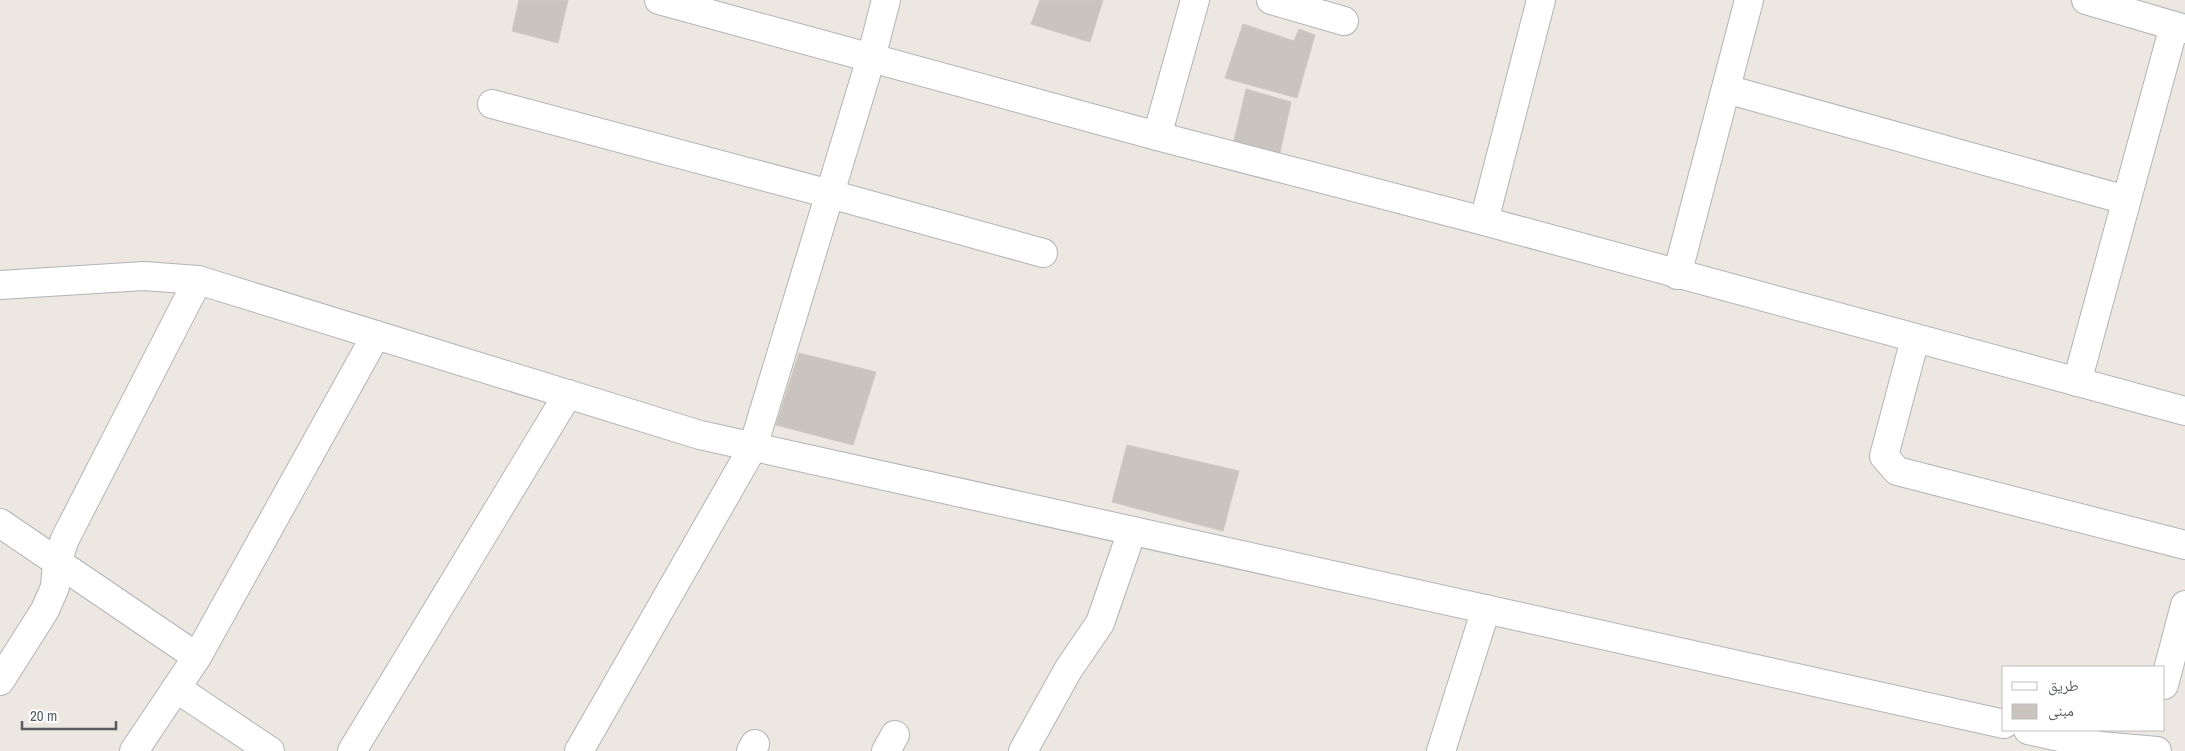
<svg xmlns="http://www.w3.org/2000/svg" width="2185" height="751" viewBox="0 0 2185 751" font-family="'Archivo Narrow','Noto Naskh Arabic',sans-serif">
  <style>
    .building { fill: #c9c4be; stroke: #d0c8be }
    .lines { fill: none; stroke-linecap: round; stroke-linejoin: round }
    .street-casing { stroke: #b1b4b8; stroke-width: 30 }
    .street { stroke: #fff; stroke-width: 28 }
  </style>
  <rect width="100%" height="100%" fill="#ece7e0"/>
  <!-- building -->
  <g class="building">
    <polygon points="519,0 568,0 558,43 512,31"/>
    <polygon points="1040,0 1103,0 1090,42 1031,24"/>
    <polygon points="1243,24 1294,41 1299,29 1315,35 1297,98 1225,78"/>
    <polygon points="1246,89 1291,102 1279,157 1234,141"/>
    <polygon points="799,353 876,372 853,445 776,425"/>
    <polygon points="1127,445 1239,471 1223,531 1112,502"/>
  </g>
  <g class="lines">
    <defs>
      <g id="street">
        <polyline points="659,0 1157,136 1484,221 2185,411"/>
        <polyline points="1271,0 1344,21"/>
        <polyline points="2086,0 2185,29"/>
        <polyline points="1726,89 2126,200"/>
        <polyline points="492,104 830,194 1043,253"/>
        <polyline points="1157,136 1195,0"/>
        <polyline points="1484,221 1541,0"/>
        <polyline points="1677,275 1749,0"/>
        <polyline points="0,285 144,276 198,280 700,435 2004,724"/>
        <polyline points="1915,339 1884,456 1897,471 2185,545"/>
        <polyline points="2077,382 2174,26"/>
        <polyline points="0,523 197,657"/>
        <polyline points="0,681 45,610 55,587 57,562 65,539 198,280"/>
        <polyline points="2164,685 2185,605"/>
        <polyline points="176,688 270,751"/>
        <polyline points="2028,730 2100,746 2157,751"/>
        <polyline points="134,751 197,657 376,335"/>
        <polyline points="352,751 568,394"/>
        <polyline points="579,751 753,447 871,58 886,0"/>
        <polyline points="751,751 755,744"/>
        <polyline points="886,751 895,735"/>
        <polyline points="1023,751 1068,670 1100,623 1132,531"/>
        <polyline points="1441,751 1486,609"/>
      </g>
    </defs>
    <!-- street casing -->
    <use href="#street" class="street-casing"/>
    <!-- street -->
    <use href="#street" class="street"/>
  </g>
  <!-- legend -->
  <rect x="2002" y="666" width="162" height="65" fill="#ffffff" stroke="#bdbec0"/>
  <rect x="2012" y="682" width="25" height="8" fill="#ffffff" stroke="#bdbec0"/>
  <text x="2048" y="691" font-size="15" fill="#595d61">طريق</text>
  <rect x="2012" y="704" width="25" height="15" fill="#c9c4be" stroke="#bdbec0"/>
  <text x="2048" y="716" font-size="15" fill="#595d61">مبنى</text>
  <!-- scale -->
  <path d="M22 721v8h94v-8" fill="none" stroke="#595d61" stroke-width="2.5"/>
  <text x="30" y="721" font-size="15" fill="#595d61" stroke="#ffffff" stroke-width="4" paint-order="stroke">20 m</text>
</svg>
